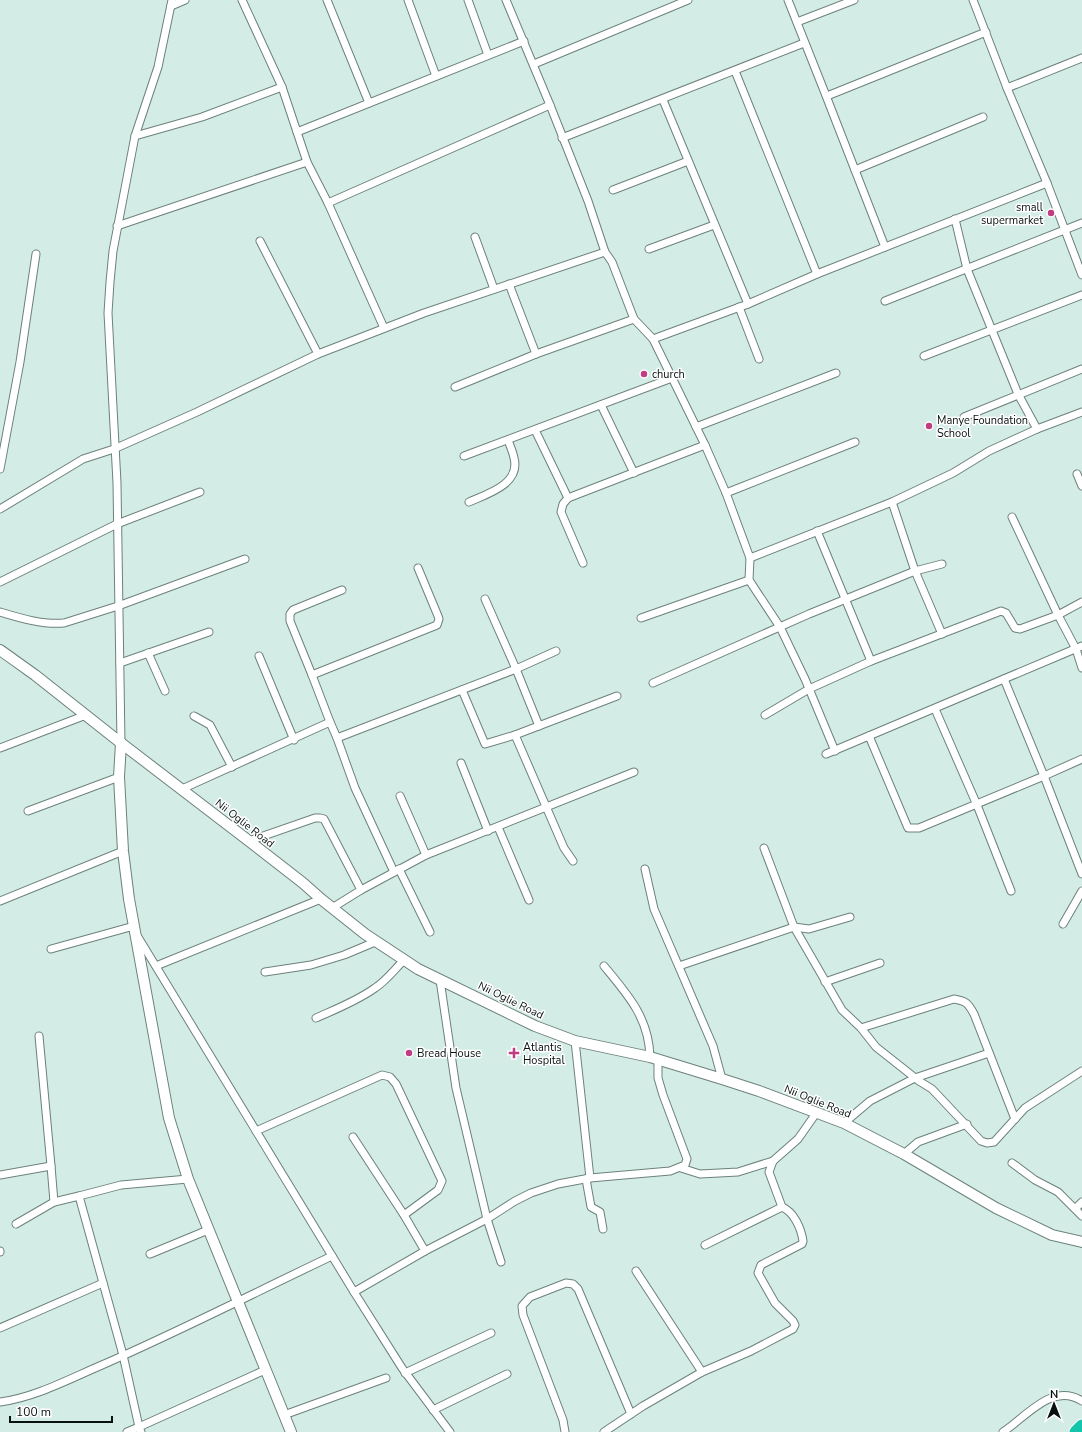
<svg xmlns="http://www.w3.org/2000/svg" width="1082" height="1432" viewBox="0 0 1082 1432" font-family="'Nunito Sans',sans-serif">
  <style>
    .lines { fill: none; stroke-linecap: round; stroke-linejoin: round }
    .street-casing { stroke: #6c817c; stroke-width: 9 }
    .secondary-casing { stroke: #6c817c; stroke-width: 12 }
    .highway-casing { stroke: #fff; stroke-width: 15 }
    .street { stroke: #fff; stroke-width: 7 }
    .secondary { stroke: #fff; stroke-width: 10 }
    .highway { stroke: #12c5ab; stroke-width: 13 }
    .poi-dot { fill: #c03d83; stroke: #fff; stroke-width: 1.5 }
    .labels { text-anchor: middle; stroke-width: 3; stroke-linejoin: round; paint-order: stroke }
    .poi-label { font-size: 11px; fill: #091110; stroke: #fff; text-anchor: start }
    .street-label { font-size: 11px; fill: #091110; stroke: #fff }
  </style>
  <rect width="100%" height="100%" fill="#d4ece6"/>
  <g class="lines">
    <defs>
      <g id="street">
        <polyline points="242,0 282,87 307,162 328,203 384,328"/>
        <polyline points="327,0 369,103"/>
        <polyline points="408,0 436,76"/>
        <polyline points="468,0 488,55"/>
        <polyline points="506,0 550,105 588,201 605,252 612,262 634,319 653,339"/>
        <path d="M788,0C821,82 853,165 885,247"/>
        <polyline points="973,0 1007,88 1047,183 1082,275"/>
        <polyline points="171,6 185,0"/>
        <polyline points="797,22 854,0"/>
        <polyline points="534,64 688,0"/>
        <polyline points="735,71 817,274"/>
        <polyline points="1007,88 1082,58"/>
        <polyline points="827,96 986,32"/>
        <polyline points="663,100 748,304"/>
        <polyline points="297,132 524,41"/>
        <polyline points="135,136 202,117 282,87"/>
        <polyline points="562,138 804,43"/>
        <polyline points="855,170 983,117"/>
        <polyline points="613,190 688,161"/>
        <polyline points="328,203 550,105"/>
        <polyline points="955,219 967,269 1018,394 1037,429"/>
        <polyline points="117,226 307,162"/>
        <polyline points="475,237 494,289"/>
        <polyline points="260,241 318,354"/>
        <polyline points="649,249 714,225"/>
        <polyline points="509,284 536,354"/>
        <polyline points="885,301 1082,223"/>
        <polyline points="739,307 759,359"/>
        <polyline points="924,356 1082,295"/>
        <polyline points="455,387 536,354 634,319"/>
        <polyline points="601,405 634,473"/>
        <polyline points="964,417 1082,369"/>
        <polyline points="696,427 836,373"/>
        <polyline points="535,430 568,498"/>
        <polyline points="464,456 672,378"/>
        <polyline points="0,469 20,362 36,254"/>
        <polyline points="1077,474 1082,486"/>
        <polyline points="726,493 855,442"/>
        <path d="M469,502C487,494 521,484 514,458C513,452 510,446 508,440"/>
        <polyline points="892,502 915,571 942,634"/>
        <polyline points="0,509 83,459 114,449 197,412 318,354 424,313 605,252"/>
        <polyline points="1012,517 1058,615 1076,649 1082,668"/>
        <polyline points="817,531 871,661"/>
        <polyline points="750,558 892,502 953,473 989,451 1037,429 1082,412"/>
        <polyline points="583,563 561,512 563,504 568,498 705,445"/>
        <polyline points="0,582 117,524 200,492"/>
        <polyline points="485,599 516,669 539,726"/>
        <path d="M0,612C20,618 43,625 64,623L118,606L245,559"/>
        <polyline points="641,618 749,580"/>
        <polyline points="148,653 165,691"/>
        <polyline points="259,656 294,740"/>
        <polyline points="120,663 209,632"/>
        <polyline points="312,675 290,621 290,614 293,610 342,590"/>
        <polyline points="653,683 809,614 915,571 942,564"/>
        <polyline points="462,690 485,744 515,735 617,696"/>
        <polyline points="935,709 977,805 1011,891"/>
        <polyline points="765,715 809,689 871,661 1001,611 1006,613 1015,628 1020,629 1058,615 1082,602"/>
        <polyline points="194,716 210,725 232,767"/>
        <polyline points="330,722 337,738 516,669 556,651"/>
        <polyline points="515,735 564,848 573,861"/>
        <polyline points="869,736 908,828 919,828 1044,776 1004,679"/>
        <polyline points="337,738 355,788 394,872"/>
        <polyline points="121,743 117,483 108,313 110,282 113,251 135,136 158,67 172,0"/>
        <polyline points="0,748 86,715"/>
        <polyline points="835,751 805,679 780,627 749,580 750,558 726,493 705,445 653,339 748,304 817,274 1047,183"/>
        <polyline points="826,754 1082,646"/>
        <polyline points="1082,759 1044,776 1082,874"/>
        <polyline points="461,763 488,831"/>
        <polyline points="182,789 330,722 312,675 437,625 439,619 438,616 418,568"/>
        <polyline points="400,796 426,855"/>
        <polyline points="28,811 119,777"/>
        <polyline points="498,827 529,900"/>
        <polyline points="249,841 315,818 320,818 324,819 361,890"/>
        <polyline points="764,848 794,927 842,1010 861,1028 876,1047 919,1081 932,1089 981,1141 987,1143 994,1142 1025,1108 1082,1071"/>
        <polyline points="399,869 430,932"/>
        <polyline points="645,869 654,909 713,1046 722,1079"/>
        <polyline points="0,901 123,851"/>
        <polyline points="332,908 361,890 426,855 634,772"/>
        <polyline points="1063,924 1082,891"/>
        <polyline points="138,937 354,1292 402,1368 450,1432"/>
        <polyline points="51,949 134,926"/>
        <polyline points="156,966 321,899"/>
        <path d="M604,966C628,995 649,1018 650,1057"/>
        <polyline points="679,966 794,927 809,929 850,917"/>
        <polyline points="265,972 311,965 344,955 375,942"/>
        <polyline points="440,980 456,1088 487,1219 501,1262"/>
        <polyline points="825,982 880,963"/>
        <path d="M316,1018C336,1009 357,1001 375,988C386,981 394,970 404,960"/>
        <path d="M861,1028L954,999C966,1001 968,1003 974,1014L1015,1119"/>
        <polyline points="39,1036 51,1166"/>
        <polyline points="575,1041 590,1178"/>
        <polyline points="844,1123 870,1101 915,1078 989,1053"/>
        <polyline points="256,1131 382,1075 390,1077 396,1084 442,1181 438,1190 404,1215"/>
        <polyline points="353,1137 404,1215 425,1251"/>
        <polyline points="904,1154 918,1142 967,1124"/>
        <polyline points="1012,1163 1035,1180 1058,1192 1082,1216"/>
        <polyline points="681,1168 700,1174 738,1172 773,1161"/>
        <polyline points="0,1175 51,1166 54,1202"/>
        <polyline points="586,1179 591,1207 600,1212 603,1229"/>
        <polyline points="1076,1208 1082,1202"/>
        <polyline points="16,1224 54,1202 79,1196"/>
        <polyline points="705,1245 782,1207"/>
        <polyline points="0,1252 0,1251"/>
        <polyline points="150,1254 208,1230"/>
        <polyline points="636,1271 702,1372"/>
        <polyline points="354,1292 425,1251 487,1219 515,1201 531,1193 558,1184 590,1178 670,1171 685,1165 687,1159 663,1095 658,1078 658,1060"/>
        <polyline points="0,1328 103,1283"/>
        <polyline points="405,1373 491,1333"/>
        <path d="M0,1402C36,1397 69,1379 102,1365C180,1331 256,1292 332,1256"/>
        <polyline points="433,1410 507,1374"/>
        <polyline points="284,1415 386,1378"/>
        <polyline points="127,1432 139,1427 123,1355 79,1196 121,1185 188,1179"/>
        <polyline points="141,1432 139,1427 265,1370"/>
        <polyline points="565,1432 563,1420 523,1315 522,1306 530,1297 566,1283 573,1284 578,1289 631,1414"/>
        <path d="M604,1432L643,1406L702,1372L751,1351L793,1329L795,1325L793,1321L775,1303L758,1273L761,1265L802,1244L803,1241C801,1228 794,1212 782,1207L769,1172L773,1161L798,1139L817,1112"/>
        <path d="M1003,1432C1026,1417 1052,1382 1082,1401"/>
      </g>
      <g id="secondary">
        <polyline points="0,650 35,675 121,743 249,841 303,883 321,899 365,934 418,969 535,1026 575,1041 650,1057 722,1079 759,1091 844,1123 904,1154 996,1208 1052,1235 1082,1242"/>
        <polyline points="121,743 119,777 123,851 129,899 169,1118 188,1179 291,1432"/>
      </g>
      <polyline id="highway" points="1076,1432 1082,1426"/>
    </defs>
    <!-- street casing -->
    <use href="#street" class="street-casing"/>
    <!-- secondary casing -->
    <use href="#secondary" class="secondary-casing"/>
    <!-- highway casing -->
    <use href="#highway" class="highway-casing"/>
    <!-- street -->
    <use href="#street" class="street"/>
    <!-- secondary -->
    <use href="#secondary" class="secondary"/>
    <!-- highway -->
    <use href="#highway" class="highway"/>
  </g>
  <!-- markers -->
  <g class="poi-dot">
    <circle cx="1051" cy="213" r="4"/>
    <circle cx="644" cy="374" r="4"/>
    <circle cx="929" cy="426" r="4"/>
    <circle cx="409" cy="1053" r="4"/>
    <path d="M512 1047h4v4h4v4h-4v4h-4v-4h-4v-4h4z"/>
  </g>
  <g class="labels">
    <!-- poi labels -->
    <g class="poi-label">
      <text x="1043" y="211" text-anchor="end">small<tspan x="1043" dy="13">supermarket</tspan></text>
      <text x="652" y="378">church</text>
      <text x="937" y="424">Manye Foundation<tspan x="937" dy="13">School</tspan></text>
      <text x="523" y="1051">Atlantis<tspan x="523" dy="13">Hospital</tspan></text>
      <text x="417" y="1057">Bread House</text>
    </g>
    <!-- street labels -->
    <g class="street-label">
      <text transform="translate(245 823) rotate(38)" y="4">Nii Oglie Road</text>
      <text transform="translate(511 1000) rotate(26)" y="4">Nii Oglie Road</text>
      <text transform="translate(818 1101) rotate(22)" y="4">Nii Oglie Road</text>
    </g>
  </g>
  <!-- north arrow -->
  <g transform="translate(1054 1404)" stroke="#ffffff" stroke-width="3" paint-order="stroke">
  <path d="M0-3L7 15L0 10L-7 15Z" fill="#091110"/>
  <text y="-6" font-size="11" font-weight="bold" text-anchor="middle" fill="#091110">N</text>
  </g>
  <!-- scale -->
  <path d="M10 1416v6h102v-6" fill="none" stroke="#091110" stroke-width="2"/>
  <text x="16" y="1416" font-size="12" fill="#091110" stroke="#ffffff" stroke-width="3" paint-order="stroke">100 m</text>
</svg>
